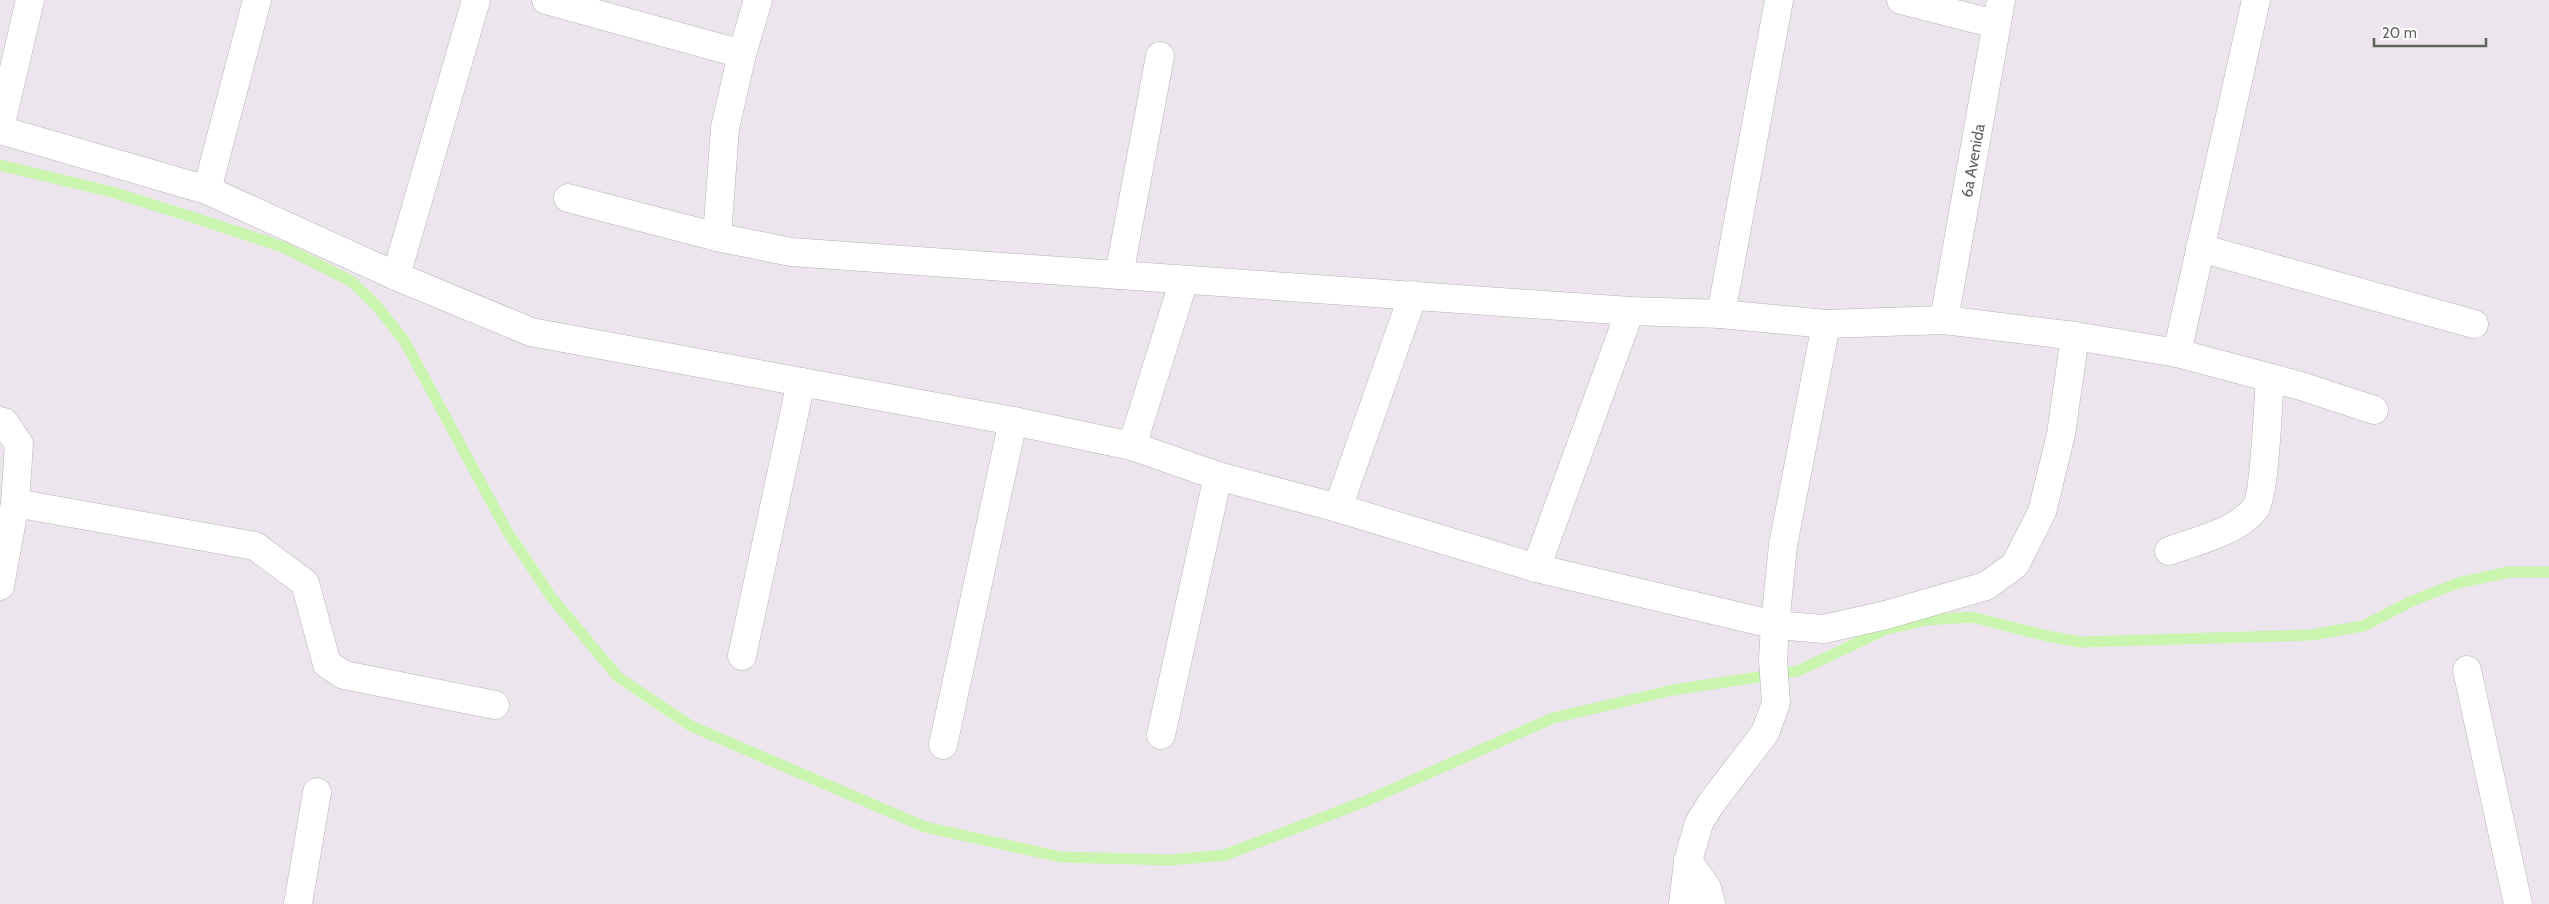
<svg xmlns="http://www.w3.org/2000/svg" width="2549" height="904" viewBox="0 0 2549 904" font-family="Cabin,sans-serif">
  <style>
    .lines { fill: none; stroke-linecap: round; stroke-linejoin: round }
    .stream { stroke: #caf5ae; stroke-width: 11 }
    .street-casing { stroke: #b1b6b0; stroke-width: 29 }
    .street { stroke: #fff; stroke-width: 28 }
    .labels { text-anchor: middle; stroke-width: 4; stroke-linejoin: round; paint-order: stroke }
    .street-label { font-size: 16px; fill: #5f645d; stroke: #fff }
  </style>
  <rect width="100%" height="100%" fill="#ede5ed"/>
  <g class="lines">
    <!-- stream -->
    <polyline class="stream" points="0,165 112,192 192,217 283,247 351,281 375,304 404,340 507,531 552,598 618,677 691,726 925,827 1061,857 1171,860 1225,855 1366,801 1553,718 1673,690 1798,671 1884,630 1927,620 1972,617 2047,636 2080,642 2311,635 2363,626 2412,601 2458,583 2509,572 2549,572"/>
    <defs>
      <g id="street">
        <polyline points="546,0 742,54"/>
        <polyline points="1901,0 1995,24"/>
        <polyline points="0,128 30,0"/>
        <polyline points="0,130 207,190 396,276 531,332 1013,421 1132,446 1218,476 1338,508 1536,568 1775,625 1773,660 1776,703 1765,733 1712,802 1699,823 1688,861 1683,904"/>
        <polyline points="207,190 257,0"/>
        <polyline points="568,198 717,237 791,252 1630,311 1721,314 1826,324 1944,320 2075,336 2177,353 2301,386 2374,410"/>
        <polyline points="717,237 725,128 742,54 758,0"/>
        <polyline points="2200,248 2474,324"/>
        <polyline points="1119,275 1160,56"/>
        <polyline points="396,276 476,0"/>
        <polyline points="1721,314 1779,0"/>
        <path id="s1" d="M1944,320L2001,0"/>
        <polyline points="1826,324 1783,545 1775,625 1824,629 1886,615 1986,586 2015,565 2042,512 2061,434 2075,336"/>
        <polyline points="2177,353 2256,0"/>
        <polyline points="0,421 4,422 19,444 15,503 0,586"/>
        <polyline points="1132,446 1184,280"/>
        <polyline points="15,503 255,546 305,583 327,664 344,675 495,705"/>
        <polyline points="1338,508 1413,295"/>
        <path d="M2169,551C2198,540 2235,533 2255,509C2265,496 2268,401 2270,379"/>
        <polyline points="1536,568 1630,311"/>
        <polyline points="742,656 801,382"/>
        <polyline points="2467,670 2518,904"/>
        <polyline points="1161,735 1218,476"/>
        <polyline points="943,745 1013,421"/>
        <polyline points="1688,861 1707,888 1711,904"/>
        <polyline points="298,904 317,792"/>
      </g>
    </defs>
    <!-- street casing -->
    <use href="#street" class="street-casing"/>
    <!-- street -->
    <use href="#street" class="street"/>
  </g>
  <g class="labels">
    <!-- street labels -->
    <g class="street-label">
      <text dy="6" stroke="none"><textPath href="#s1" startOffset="162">6a Avenida</textPath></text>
    </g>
  </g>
  <!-- scale -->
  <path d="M2374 38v8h112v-8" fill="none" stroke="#5f645d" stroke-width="2.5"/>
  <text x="2382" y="38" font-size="15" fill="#5f645d" stroke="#ffffff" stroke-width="4" paint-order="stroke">20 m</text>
</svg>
